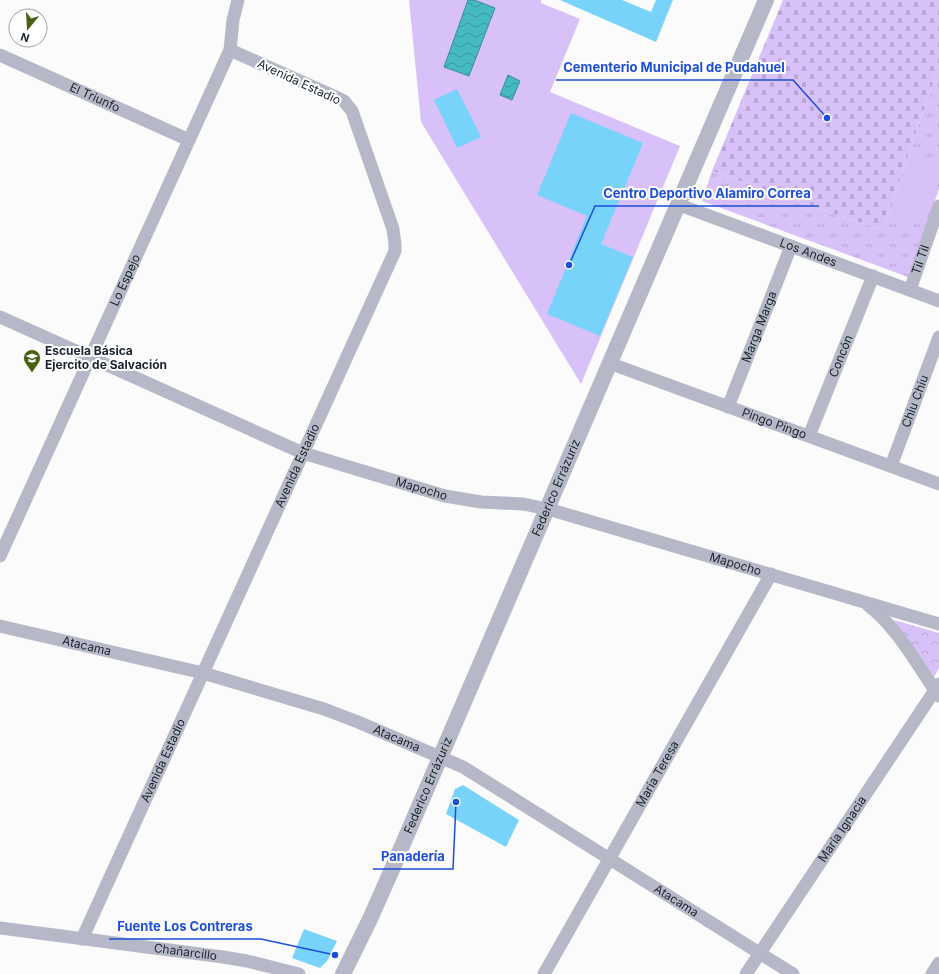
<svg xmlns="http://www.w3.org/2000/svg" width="939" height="974" viewBox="0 0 939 974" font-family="Inter,sans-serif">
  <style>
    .grass { fill: url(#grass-tufts) }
    .cemetery { fill: url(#cemetery-stones) }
    .park { fill: url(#park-crowns) }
    .pitch { fill: #d8c0f8 }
    .water { fill: url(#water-waves); stroke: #398d96 }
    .building { fill: #78d3fa }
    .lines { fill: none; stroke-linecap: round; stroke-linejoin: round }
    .minor { stroke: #b6b8c7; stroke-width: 13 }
    .tertiary { stroke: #b6b8c7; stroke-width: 16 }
    .labels { text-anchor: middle; stroke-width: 4; stroke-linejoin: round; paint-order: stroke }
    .street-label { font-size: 12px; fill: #1a232d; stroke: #fff }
    .poi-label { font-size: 12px; font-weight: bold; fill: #1a232d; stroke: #fff; text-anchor: start }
    .leader { fill: none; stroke: #1d4ed8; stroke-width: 1.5 }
    .callout-dot { fill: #1d4ed8; stroke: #fff; stroke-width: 1.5 }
    .callout-label { font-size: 13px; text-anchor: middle; font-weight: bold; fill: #1d4ed8; stroke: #fff; stroke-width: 4; stroke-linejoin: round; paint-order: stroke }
  </style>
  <defs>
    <pattern id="grass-tufts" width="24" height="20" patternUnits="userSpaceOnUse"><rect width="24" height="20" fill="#d8c0f8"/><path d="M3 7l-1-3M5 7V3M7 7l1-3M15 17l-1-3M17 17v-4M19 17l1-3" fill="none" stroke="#b9a5d5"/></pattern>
    <pattern id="cemetery-stones" width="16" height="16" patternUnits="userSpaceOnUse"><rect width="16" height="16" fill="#d8c0f8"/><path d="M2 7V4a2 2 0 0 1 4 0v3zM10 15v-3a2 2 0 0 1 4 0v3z" fill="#b9a5d5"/></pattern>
    <pattern id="park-crowns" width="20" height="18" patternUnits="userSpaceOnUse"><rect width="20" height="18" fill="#d8c0f8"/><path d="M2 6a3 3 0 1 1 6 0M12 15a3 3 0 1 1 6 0" fill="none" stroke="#b9a5d5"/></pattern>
    <pattern id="water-waves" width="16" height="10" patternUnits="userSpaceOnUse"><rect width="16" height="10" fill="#46bac3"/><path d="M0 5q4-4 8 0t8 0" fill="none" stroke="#3a979f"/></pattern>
  </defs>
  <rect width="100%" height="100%" fill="#fbfbfb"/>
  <!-- grass -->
  <polygon class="grass" points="939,66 939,189 908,277 702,201 712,171 882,230"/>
  <!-- cemetery -->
  <polygon class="cemetery" points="783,0 939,0 939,66 882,230 712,171"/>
  <!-- park -->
  <polygon class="park" points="894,620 939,633 939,668 934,677"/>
  <!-- pitch -->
  <g class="pitch">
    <polygon points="409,0 541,0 541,3 580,19 550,92 680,146 581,384 421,122"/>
    <polygon points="911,151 939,161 939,180 923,226 890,214"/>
  </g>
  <!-- water -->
  <g class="water">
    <polygon points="468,0 474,0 495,8 469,76 444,67"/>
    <polygon points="508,75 520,81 512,100 500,95"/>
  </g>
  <!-- building -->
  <g class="building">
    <polygon points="560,0 622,0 651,12 656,0 673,0 656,42"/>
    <polygon points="457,89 481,137 457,148 434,100"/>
    <polygon points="571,113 643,143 601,244 633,257 600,336 547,314 587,216 537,195"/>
    <polygon points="463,785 519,820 506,847 446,814 455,789"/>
    <polygon points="304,929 337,941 327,961 320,968 292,958"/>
  </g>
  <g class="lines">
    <!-- minor -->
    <g class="minor">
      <path id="s1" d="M0,55L189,140"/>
      <path id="s2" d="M677,204L939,301"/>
      <path id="s3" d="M910,290L939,206"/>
      <path id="s4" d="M0,317L303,453L445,496L481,502L523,504L548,509L939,624"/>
      <path id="s5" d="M609,363L939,484"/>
      <path id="s6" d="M728,407L791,246"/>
      <path id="s7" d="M809,436L873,276"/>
      <path id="s8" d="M891,466L939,337"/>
      <path id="s9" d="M0,556L230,50L233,20L238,0"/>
      <path d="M868,605C898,628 917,665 939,696"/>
      <path id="s10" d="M0,626L203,673L324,709L358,722L463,767L479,777L793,974"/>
      <path id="s11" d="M0,928L223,957L247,961L299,974"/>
      <path id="s12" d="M82,939L395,251V244L393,229L352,111L344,101L338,98L230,50"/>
      <path id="s13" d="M544,974L771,574"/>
      <path id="s14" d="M746,974L939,684"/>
      <polyline points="932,974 939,963"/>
    </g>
    <!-- tertiary -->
    <path class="tertiary" id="s15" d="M343,974L370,919L390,874L766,0"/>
  </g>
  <!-- icons -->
  <defs>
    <symbol id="school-pin" viewBox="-11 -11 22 30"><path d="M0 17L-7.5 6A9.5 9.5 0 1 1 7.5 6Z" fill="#466110" stroke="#fff"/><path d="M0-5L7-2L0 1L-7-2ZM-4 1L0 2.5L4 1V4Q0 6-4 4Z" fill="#fff"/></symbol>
  </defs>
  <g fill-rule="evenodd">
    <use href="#school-pin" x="22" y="348" width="20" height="27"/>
  </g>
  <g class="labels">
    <!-- street labels -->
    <g class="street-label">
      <text transform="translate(299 82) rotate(25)" y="4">Avenida Estadio</text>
      <text dy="4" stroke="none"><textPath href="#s1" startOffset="104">El Triunfo</textPath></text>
      <text dy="4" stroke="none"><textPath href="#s2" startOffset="140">Los Andes</textPath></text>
      <text dy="4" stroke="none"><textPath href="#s3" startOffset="32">Til Til</textPath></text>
      <text dy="4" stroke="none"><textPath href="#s9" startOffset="303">Lo Espejo</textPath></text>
      <text dy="4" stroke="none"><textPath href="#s6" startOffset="86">Marga Marga</textPath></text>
      <text dy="4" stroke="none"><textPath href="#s7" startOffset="86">Concón</textPath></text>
      <text dy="4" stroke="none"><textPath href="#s8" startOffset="69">Chiu Chiu</textPath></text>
      <text dy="4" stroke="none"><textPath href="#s5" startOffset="176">Pingo Pingo</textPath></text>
      <text dy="4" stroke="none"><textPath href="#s12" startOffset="520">Avenida Estadio</textPath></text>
      <text dy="4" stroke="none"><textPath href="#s15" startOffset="531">Federico Errázuriz</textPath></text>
      <text dy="4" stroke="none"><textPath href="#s4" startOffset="456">Mapocho</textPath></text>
      <text dy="4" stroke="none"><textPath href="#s4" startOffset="780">Mapocho</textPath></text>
      <text dy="4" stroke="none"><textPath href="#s10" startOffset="89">Atacama</textPath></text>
      <text dy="4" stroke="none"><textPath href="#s10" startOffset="413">Atacama</textPath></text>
      <text dy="4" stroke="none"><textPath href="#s12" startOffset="196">Avenida Estadio</textPath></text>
      <text dy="4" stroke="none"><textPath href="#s13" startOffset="230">María Teresa</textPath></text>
      <text dy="4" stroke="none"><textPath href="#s15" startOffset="207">Federico Errázuriz</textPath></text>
      <text dy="4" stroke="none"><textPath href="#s14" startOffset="174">María Ignacia</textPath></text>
      <text dy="4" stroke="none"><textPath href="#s10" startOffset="737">Atacama</textPath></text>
      <text dy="4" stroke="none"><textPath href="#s11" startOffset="187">Chañarcillo</textPath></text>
    </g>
    <!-- poi labels -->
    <g class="poi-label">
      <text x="45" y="355">Escuela Básica<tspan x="45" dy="14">Ejercito de Salvación</tspan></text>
    </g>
  </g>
  <!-- callouts -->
  <path class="leader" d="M827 118L793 80H556M569 265L595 206H819M456 802L453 869H373M335 955L261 939H109"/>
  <g class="callout-dot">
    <circle cx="827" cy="118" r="4"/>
    <circle cx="569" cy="265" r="4"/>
    <circle cx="456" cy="802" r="4"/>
    <circle cx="335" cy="955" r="4"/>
  </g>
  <g class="callout-label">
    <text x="674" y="72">Cementerio Municipal de Pudahuel</text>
    <text x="707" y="198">Centro Deportivo Alamiro Correa</text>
    <text x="413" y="861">Panadería</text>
    <text x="185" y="931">Fuente Los Contreras</text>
  </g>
  <!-- north arrow -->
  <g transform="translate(28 28) rotate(198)"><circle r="19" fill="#ffffff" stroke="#a3a7ab"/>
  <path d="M0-3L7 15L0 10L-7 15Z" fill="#466110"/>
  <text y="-6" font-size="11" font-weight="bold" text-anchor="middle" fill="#1a232d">N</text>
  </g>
</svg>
